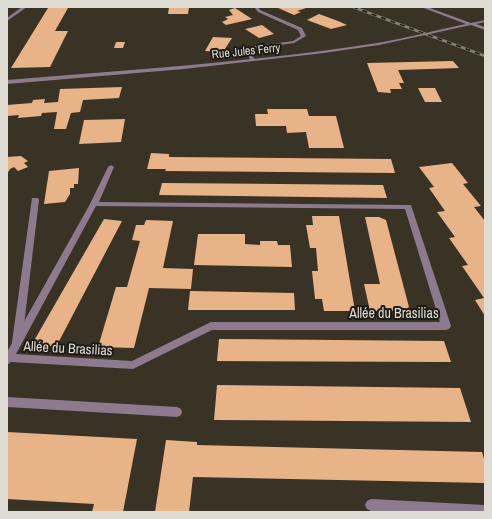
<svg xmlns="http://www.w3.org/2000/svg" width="492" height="519" viewBox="0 0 492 519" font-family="'Archivo Narrow',sans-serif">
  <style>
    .building { fill: #e9b388 }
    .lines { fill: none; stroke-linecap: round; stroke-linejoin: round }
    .service { fill: #8d7a8e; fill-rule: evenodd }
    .minor { fill: #8d7a8e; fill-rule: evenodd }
    .tertiary { fill: #8d7a8e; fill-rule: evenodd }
    .rail-casing { stroke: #868176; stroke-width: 2.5 }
    .rail { stroke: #1d1b15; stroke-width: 1.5; stroke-dasharray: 5; stroke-linecap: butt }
    .labels { text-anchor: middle; stroke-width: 4; stroke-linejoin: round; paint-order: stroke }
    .far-street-label { font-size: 12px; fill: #dedbd2; stroke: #1d1b15 }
    .street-label { font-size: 14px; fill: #dedbd2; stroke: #1d1b15 }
  </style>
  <rect width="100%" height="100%" fill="#393326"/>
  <!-- building -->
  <g class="building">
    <polygon points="169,7 189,7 188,14 168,14"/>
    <polygon points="276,7 309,7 297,11 301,12 294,15"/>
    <polygon points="48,8 68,8 55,31 68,31 50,67 11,68"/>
    <polygon points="235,8 252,19 226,25 222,22 228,19 225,17 233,15 229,10"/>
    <polygon points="319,14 338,21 347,25 331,29 307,20"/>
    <polygon points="262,25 274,34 259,38 245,29"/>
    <polygon points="213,37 232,38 223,52 205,51"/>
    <polygon points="116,42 125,42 123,48 114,48"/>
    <polygon points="453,61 459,68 398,70 404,83 399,83 402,89 390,89 391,93 378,92 367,63"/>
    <polygon points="122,87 119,98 83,100 80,112 71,113 66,129 54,129 57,112 42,113 41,116 18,118 19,115 7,116 7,105 32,103 33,100 45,99 44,103 58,102 60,89"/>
    <polygon points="418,88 435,88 442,102 425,102"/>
    <polygon points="267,109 307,109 309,116 336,116 344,148 309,148 306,132 287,133 286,126 256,126 255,114 268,114"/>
    <polygon points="125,119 121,142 79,144 84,120"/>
    <polygon points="151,153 169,154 169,157 391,159 395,173 165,171 166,169 147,169"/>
    <polygon points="21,156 28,161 24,163 28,167 18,171 14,167 10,169 7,174 7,157"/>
    <polygon points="452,163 468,183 463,184 481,206 474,207 485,221 485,316 475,300 484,298 462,266 468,265 449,238 455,237 437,212 445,211 429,188 434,187 419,167"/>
    <polygon points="79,168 78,184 74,184 74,188 70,188 70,194 65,202 44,204 49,171"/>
    <polygon points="162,183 383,185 387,198 159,195"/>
    <polygon points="312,216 339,216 355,311 324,311 322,299 315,299 312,271 318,271 316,248 310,248 306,225 313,225"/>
    <polygon points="365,217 379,217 386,220 409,307 404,311 370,311 364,284 380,284"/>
    <polygon points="104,219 122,221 56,347 37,344 35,339"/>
    <polygon points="146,220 173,221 163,268 193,269 191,289 149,288 134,348 98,347 116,287 127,287 140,241 132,240 136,225 144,225"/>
    <polygon points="198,234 245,234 245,244 260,245 260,241 277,241 278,245 290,245 292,267 194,265"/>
    <polygon points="190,291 294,293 295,310 188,310"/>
    <polygon points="219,339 444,341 451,362 217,361"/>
    <polygon points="217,385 460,388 471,422 214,420"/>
    <polygon points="7,432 137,439 123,512 92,512 94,504 7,499"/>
    <polygon points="166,440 197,442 197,445 482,452 485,462 485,483 193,477 189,512 155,512"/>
  </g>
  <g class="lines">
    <!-- service -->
    <g class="service">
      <polygon points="254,7 258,7 260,10 302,28 306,36 294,43 253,49 250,52 255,60 251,61 246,52 249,47 293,41 301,36 298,30 258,12"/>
      <polygon points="32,198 38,198 39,200 22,342 20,345 17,346 14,345 12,342"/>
      <polygon points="7,397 177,407 181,409 182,412 181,415 177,417 7,407"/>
      <polygon points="371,499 485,505 485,512 371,511 367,509 365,505 367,501"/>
    </g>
    <!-- minor -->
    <g class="minor">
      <path d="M421,7H427L471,23L485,20V22L476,24L485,27V30L471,25L379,45L324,53L184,69L7,84V80C130,70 255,62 377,43C407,38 437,30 466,24Z"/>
      <path d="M111,165L114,167L99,202L411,205L451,326L449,329L446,330H212L133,369L11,362L7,365V352L90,204L108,167ZM96,206L405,209L440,322H211L132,361L16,354Z"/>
    </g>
    <!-- tertiary -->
    <polygon class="tertiary" points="22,7 27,7 7,21 7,18"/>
    <defs>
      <polyline id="rail" points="353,7 485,56"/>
    </defs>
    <!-- rail casing -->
    <use href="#rail" class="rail-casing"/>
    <!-- rail -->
    <use href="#rail" class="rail"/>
  </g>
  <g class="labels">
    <!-- far-street labels -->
    <g class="far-street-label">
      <text transform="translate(246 51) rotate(-6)" y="4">Rue Jules Ferry</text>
    </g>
    <!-- street labels -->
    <g class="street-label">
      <text x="394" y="318">Allée du Brasilias</text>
      <text transform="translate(68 348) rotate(3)" y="5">Allée du Brasilias</text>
    </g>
  </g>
  <!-- border -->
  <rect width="492" height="519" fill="none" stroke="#dedbd2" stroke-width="16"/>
</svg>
